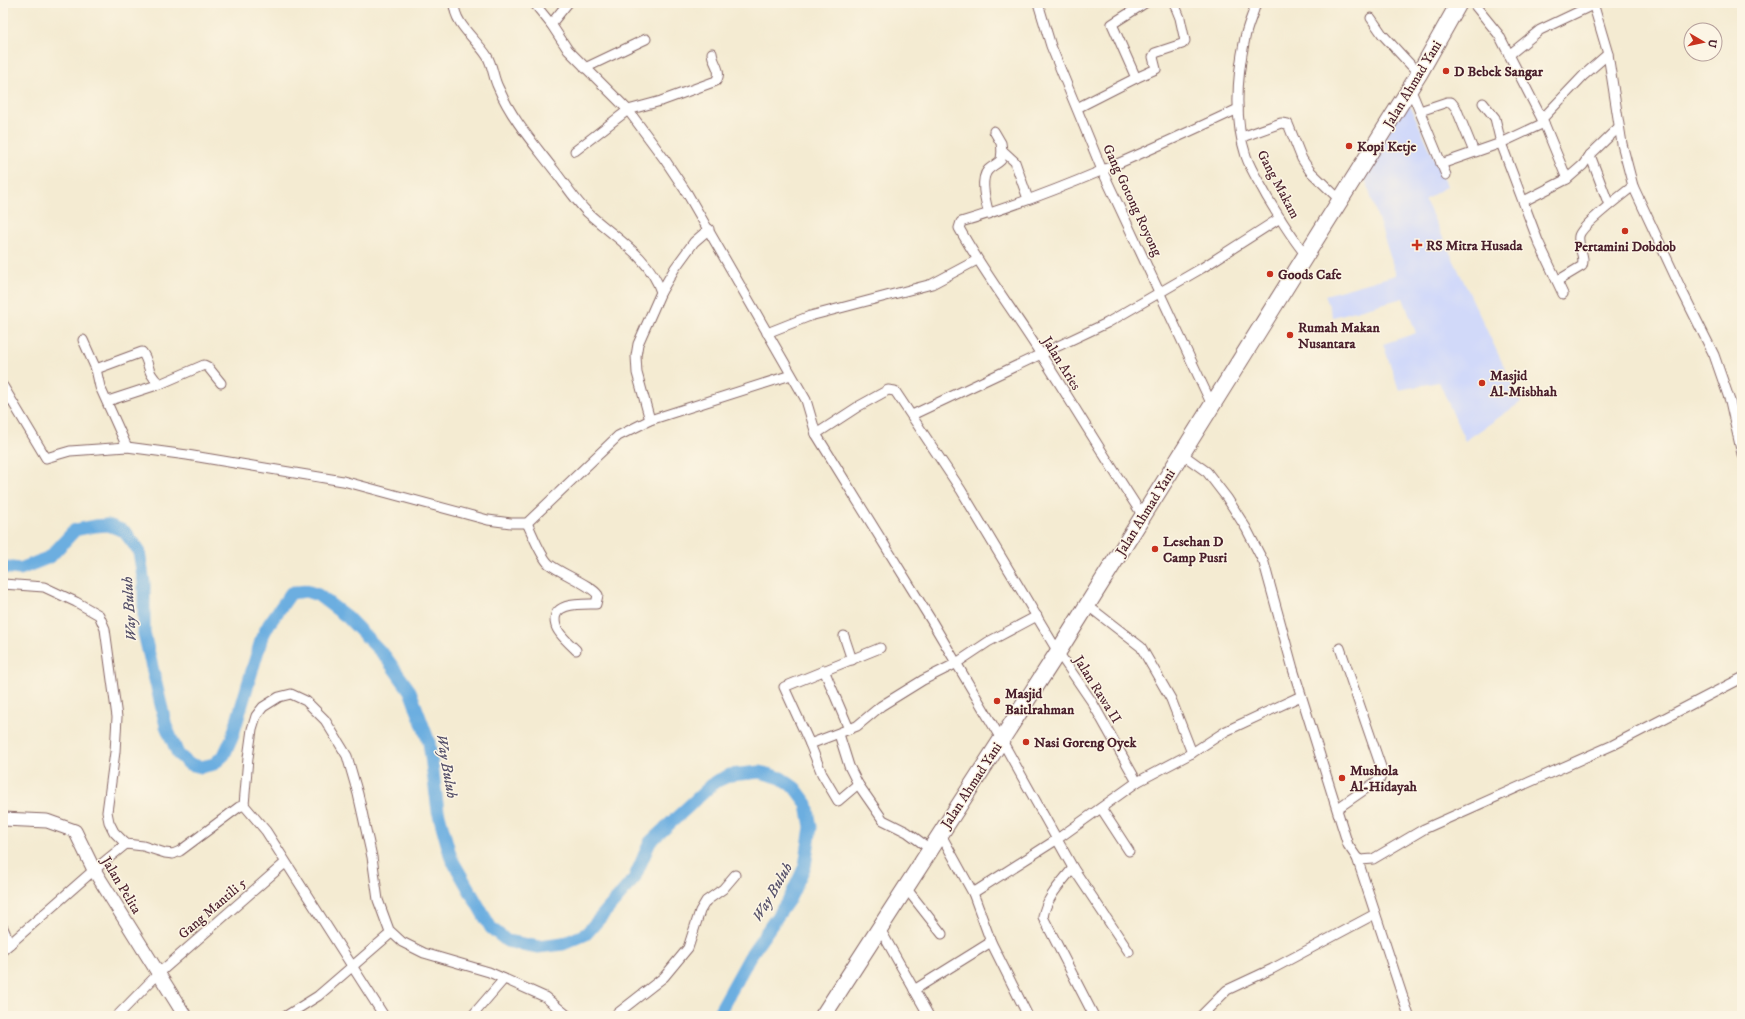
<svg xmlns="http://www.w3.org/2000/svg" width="1745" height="1019" viewBox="0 0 1745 1019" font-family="'IM FELL DW Pica',serif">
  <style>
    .built { fill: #d1d9f9 }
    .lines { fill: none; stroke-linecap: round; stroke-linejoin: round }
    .river { stroke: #6caee0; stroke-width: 13 }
    .street-casing { stroke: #866665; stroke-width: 11 }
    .secondary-casing { stroke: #866665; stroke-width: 15 }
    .highway-casing { stroke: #866665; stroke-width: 18 }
    .street { stroke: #fff; stroke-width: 9 }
    .secondary { stroke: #fff; stroke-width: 13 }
    .highway { stroke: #fff; stroke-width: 16 }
    .poi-dot { fill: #c8321e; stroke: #fcf5e5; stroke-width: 1.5 }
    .labels { text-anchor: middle; stroke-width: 3; stroke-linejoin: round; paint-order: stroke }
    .poi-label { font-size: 14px; font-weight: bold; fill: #4a1f2b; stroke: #fcf5e5; text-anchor: start }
    .street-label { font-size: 14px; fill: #4a1f2b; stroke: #fcf5e5 }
    .water-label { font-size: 15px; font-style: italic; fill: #56516a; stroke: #fcf5e5 }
  </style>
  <rect width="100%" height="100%" fill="#fcf5e5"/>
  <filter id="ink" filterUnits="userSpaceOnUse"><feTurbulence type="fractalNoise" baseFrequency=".025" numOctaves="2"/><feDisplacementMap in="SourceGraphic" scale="8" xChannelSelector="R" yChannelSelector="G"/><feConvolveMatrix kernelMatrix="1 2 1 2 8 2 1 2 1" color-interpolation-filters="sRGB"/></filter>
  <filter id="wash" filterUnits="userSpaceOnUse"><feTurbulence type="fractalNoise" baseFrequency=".012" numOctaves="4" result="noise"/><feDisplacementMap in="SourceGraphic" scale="16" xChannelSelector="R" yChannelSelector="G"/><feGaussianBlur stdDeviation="0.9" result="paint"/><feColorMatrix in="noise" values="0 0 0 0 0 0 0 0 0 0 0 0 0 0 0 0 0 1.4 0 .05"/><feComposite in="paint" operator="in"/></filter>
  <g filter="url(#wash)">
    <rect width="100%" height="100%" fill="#f4ebd2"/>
    <!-- built -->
    <polygon class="built" points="1408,101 1447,186 1425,200 1521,402 1465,441 1439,382 1399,390 1383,344 1416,333 1403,298 1333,317 1325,295 1396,275 1363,172"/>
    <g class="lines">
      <!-- river -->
      <polyline class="river" points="3,567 20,569 50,557 75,530 95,526 108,525 124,531 139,551 144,583 144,633 166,726 178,754 189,764 201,767 214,764 224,755 232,738 262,637 269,624 291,593 306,591 318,595 347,617 385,656 410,691 429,742 438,811 451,858 491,928 507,941 538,947 563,944 586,934 634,879 650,842 715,782 730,775 760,772 781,778 795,788 807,804 811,827 805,866 790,898 752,953 717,1016"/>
    </g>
  </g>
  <g filter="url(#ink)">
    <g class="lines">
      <defs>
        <g id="street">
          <path d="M454,3C454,24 476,39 487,56C493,66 493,77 498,87C511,118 534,144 554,170C565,184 575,200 588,213C614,237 650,257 661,292"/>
          <polyline points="534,3 551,24 568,50 628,110 665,160 687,193 806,400 816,434 931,620 1001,739 1073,868 1129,952"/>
          <polyline points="1038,3 1051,46 1102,170 1212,405"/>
          <path d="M1256,3C1253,15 1247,26 1245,38C1237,76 1234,119 1246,156C1251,171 1260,183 1267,197C1279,217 1291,237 1306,255"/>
          <polyline points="1473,3 1499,35 1544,123 1567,179"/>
          <polyline points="1593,3 1608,54 1622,144 1633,186 1682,291 1714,355 1730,401 1742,454"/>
          <polyline points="1371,18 1382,34 1419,74"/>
          <polyline points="551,24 568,3"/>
          <polyline points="1509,55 1540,30 1597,3"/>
          <polyline points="585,68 646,39"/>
          <polyline points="1136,78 1156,69 1153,57 1155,53 1182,44 1185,41 1180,18 1174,3"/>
          <polyline points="1410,88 1446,175"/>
          <polyline points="1483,103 1495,118 1501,143 1538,241 1563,294"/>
          <polyline points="1077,108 1136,78 1112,24 1145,3"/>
          <polyline points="1420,111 1447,102 1451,102 1456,108 1474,152"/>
          <polyline points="1542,119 1584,75 1608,54"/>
          <polyline points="994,131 1001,143 1002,150 1015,162 1028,199"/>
          <polyline points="1242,137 1281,123 1288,124 1302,159 1310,171 1340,200"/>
          <path d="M575,151L628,110L661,101L716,81C723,71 713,64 712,53"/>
          <polyline points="1590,155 1609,205"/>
          <polyline points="1441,164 1501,143 1544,123"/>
          <polyline points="1524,201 1567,179 1583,165 1590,155 1619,127"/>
          <path d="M989,214C986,203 979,180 988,170C992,166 997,164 1001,160L1002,150"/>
          <path d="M1557,281L1582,266C1586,256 1577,247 1579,236C1581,226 1623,194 1633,186"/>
          <polyline points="767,333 810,316 932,284 977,260"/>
          <polyline points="83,340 96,369 100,387 127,447"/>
          <path d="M96,369L142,352C151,364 145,372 160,384"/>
          <polyline points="3,386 46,458 70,451 127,447 187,455 343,481 488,520 511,523 527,523 618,436 650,420 791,375"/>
          <polyline points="108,401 160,384 204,365 208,367 221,383"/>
          <polyline points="912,415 1107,323 1202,268 1280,218"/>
          <polyline points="650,420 637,373 636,356 638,344 661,292 675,268 694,242 709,229"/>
          <polyline points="816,434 859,406 888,390 895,391 961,490 1058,652 1092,702 1137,782"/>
          <polyline points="1182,454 1207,472 1227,498 1246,528 1264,563 1293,669 1348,845 1357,858 1361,860 1373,859 1424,829 1613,745 1742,678"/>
          <path d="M1143,516C1108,463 1076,409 1042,356C1015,313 984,273 959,228L961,222C1056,194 1148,151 1238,109"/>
          <path d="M527,523C532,533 541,557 549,564C562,574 591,585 598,595L596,604C581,604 549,602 556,626C558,634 570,644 576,650"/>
          <polyline points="3,584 44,587 76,602 99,615 105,629 117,717 115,752 107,812 109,822 114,832 126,844 143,846 165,853 173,854 180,851 239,807 244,805 248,758 252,729 256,716 263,707 279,697 291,694 306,701 325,720 347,756 358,794 372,857 378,900 389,930 402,942 424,953 489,972 545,997 568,1016"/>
          <polyline points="1087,605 1141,647 1171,699 1192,753"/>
          <polyline points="844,636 852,660"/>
          <polyline points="880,648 784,687 810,744 857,726 881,706 923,680 955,664 988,642 1037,616"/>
          <polyline points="824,670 849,729"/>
          <polyline points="839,734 849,766 858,784 883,820 907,832 930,849"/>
          <polyline points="810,744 822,774 838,801 858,784"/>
          <polyline points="244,805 266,831 384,1016"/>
          <polyline points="1101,808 1129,851"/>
          <polyline points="1338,808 1380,779 1382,770 1340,648"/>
          <polyline points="940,833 973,893 991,942 1028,1016"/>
          <polyline points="1357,858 1409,1016"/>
          <path d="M1073,868C1061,883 1046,898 1043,917L1094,1016"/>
          <polyline points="906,888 942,934"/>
          <polyline points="973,893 1056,840 1137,782 1192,753 1226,731 1301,696"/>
          <polyline points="3,928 10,944"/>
          <polyline points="880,929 929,1016"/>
          <polyline points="3,950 94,870 126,844"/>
          <polyline points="914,990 991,942"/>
          <polyline points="117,1016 158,974 285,863"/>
          <polyline points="286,1016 318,996 391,933"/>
          <polyline points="472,1016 504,979"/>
          <polyline points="614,1016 664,977 688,948 700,911 706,901 723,889 735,875"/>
          <polyline points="1201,1016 1227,990 1272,969 1375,914"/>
        </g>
        <polyline id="secondary" points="3,819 47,821 75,831 94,870 185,1016"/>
        <polyline id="highway" points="823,1016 1058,652 1419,74 1459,3"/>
      </defs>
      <!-- street casing -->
      <use href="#street" class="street-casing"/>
      <!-- secondary casing -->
      <use href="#secondary" class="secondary-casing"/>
      <!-- highway casing -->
      <use href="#highway" class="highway-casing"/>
      <!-- street -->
      <use href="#street" class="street"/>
      <!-- secondary -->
      <use href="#secondary" class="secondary"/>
      <!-- highway -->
      <use href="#highway" class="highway"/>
    </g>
  </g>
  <!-- markers -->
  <g class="poi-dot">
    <circle cx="1446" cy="71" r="4"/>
    <circle cx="1349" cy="146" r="4"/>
    <circle cx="1625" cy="231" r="4"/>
    <path d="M1415 239h4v4h4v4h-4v4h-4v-4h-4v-4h4z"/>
    <circle cx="1270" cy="274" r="4"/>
    <circle cx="1290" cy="335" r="4"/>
    <circle cx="1482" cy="383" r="4"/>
    <circle cx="1155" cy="549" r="4"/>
    <circle cx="997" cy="701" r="4"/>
    <circle cx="1026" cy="742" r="4"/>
    <circle cx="1342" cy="778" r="4"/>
  </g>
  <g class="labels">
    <!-- poi labels -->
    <g class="poi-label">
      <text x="1454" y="76">D Bebek Sangar</text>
      <text x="1357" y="151">Kopi Ketje</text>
      <text x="1426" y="250">RS Mitra Husada</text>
      <text x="1625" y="251" text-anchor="middle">Pertamini Dobdob</text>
      <text x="1278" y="279">Goods Cafe</text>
      <text x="1298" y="332">Rumah Makan<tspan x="1298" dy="16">Nusantara</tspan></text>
      <text x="1490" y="380">Masjid<tspan x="1490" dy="16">Al-Misbhah</tspan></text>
      <text x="1163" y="546">Lesehan D<tspan x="1163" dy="16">Camp Pusri</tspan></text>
      <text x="1005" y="698">Masjid<tspan x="1005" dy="16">Baitlrahman</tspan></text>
      <text x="1034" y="747">Nasi Goreng Oyek</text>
      <text x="1350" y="775">Mushola<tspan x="1350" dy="16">Al-Hidayah</tspan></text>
    </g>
    <!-- street labels -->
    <g class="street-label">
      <text transform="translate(1412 84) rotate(-59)" y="5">Jalan Ahmad Yani</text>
      <text transform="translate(1279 184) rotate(62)" y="5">Gang Makam</text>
      <text transform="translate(1133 200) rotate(65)" y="5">Gang Gotong Royong</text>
      <text transform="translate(1062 363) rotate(58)" y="5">Jalan Aries</text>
      <text transform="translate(1145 512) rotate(-58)" y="5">Jalan Ahmad Yani</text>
      <text transform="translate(1098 689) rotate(58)" y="5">Jalan Rawa II</text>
      <text transform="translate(971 785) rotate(-57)" y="5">Jalan Ahmad Yani</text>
      <text transform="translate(122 885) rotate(59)" y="5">Jalan Pelita</text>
      <text transform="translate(212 908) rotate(-41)" y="5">Gang Mantili 5</text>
    </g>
    <!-- water labels -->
    <g class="water-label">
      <text transform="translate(129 609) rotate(-94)" y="5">Way Buluh</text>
      <text transform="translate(447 766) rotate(80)" y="5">Way Buluh</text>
      <text transform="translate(772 892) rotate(-60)" y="5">Way Buluh</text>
    </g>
  </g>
  <!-- margin -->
  <rect width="1745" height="1019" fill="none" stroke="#fcf5e5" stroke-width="16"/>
  <!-- north arrow -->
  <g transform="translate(1703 42) rotate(99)"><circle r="19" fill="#fcf5e5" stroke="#b59f9b"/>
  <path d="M0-3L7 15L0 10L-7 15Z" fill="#c8321e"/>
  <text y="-6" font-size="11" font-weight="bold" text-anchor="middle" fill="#4a1f2b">U</text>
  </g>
</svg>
